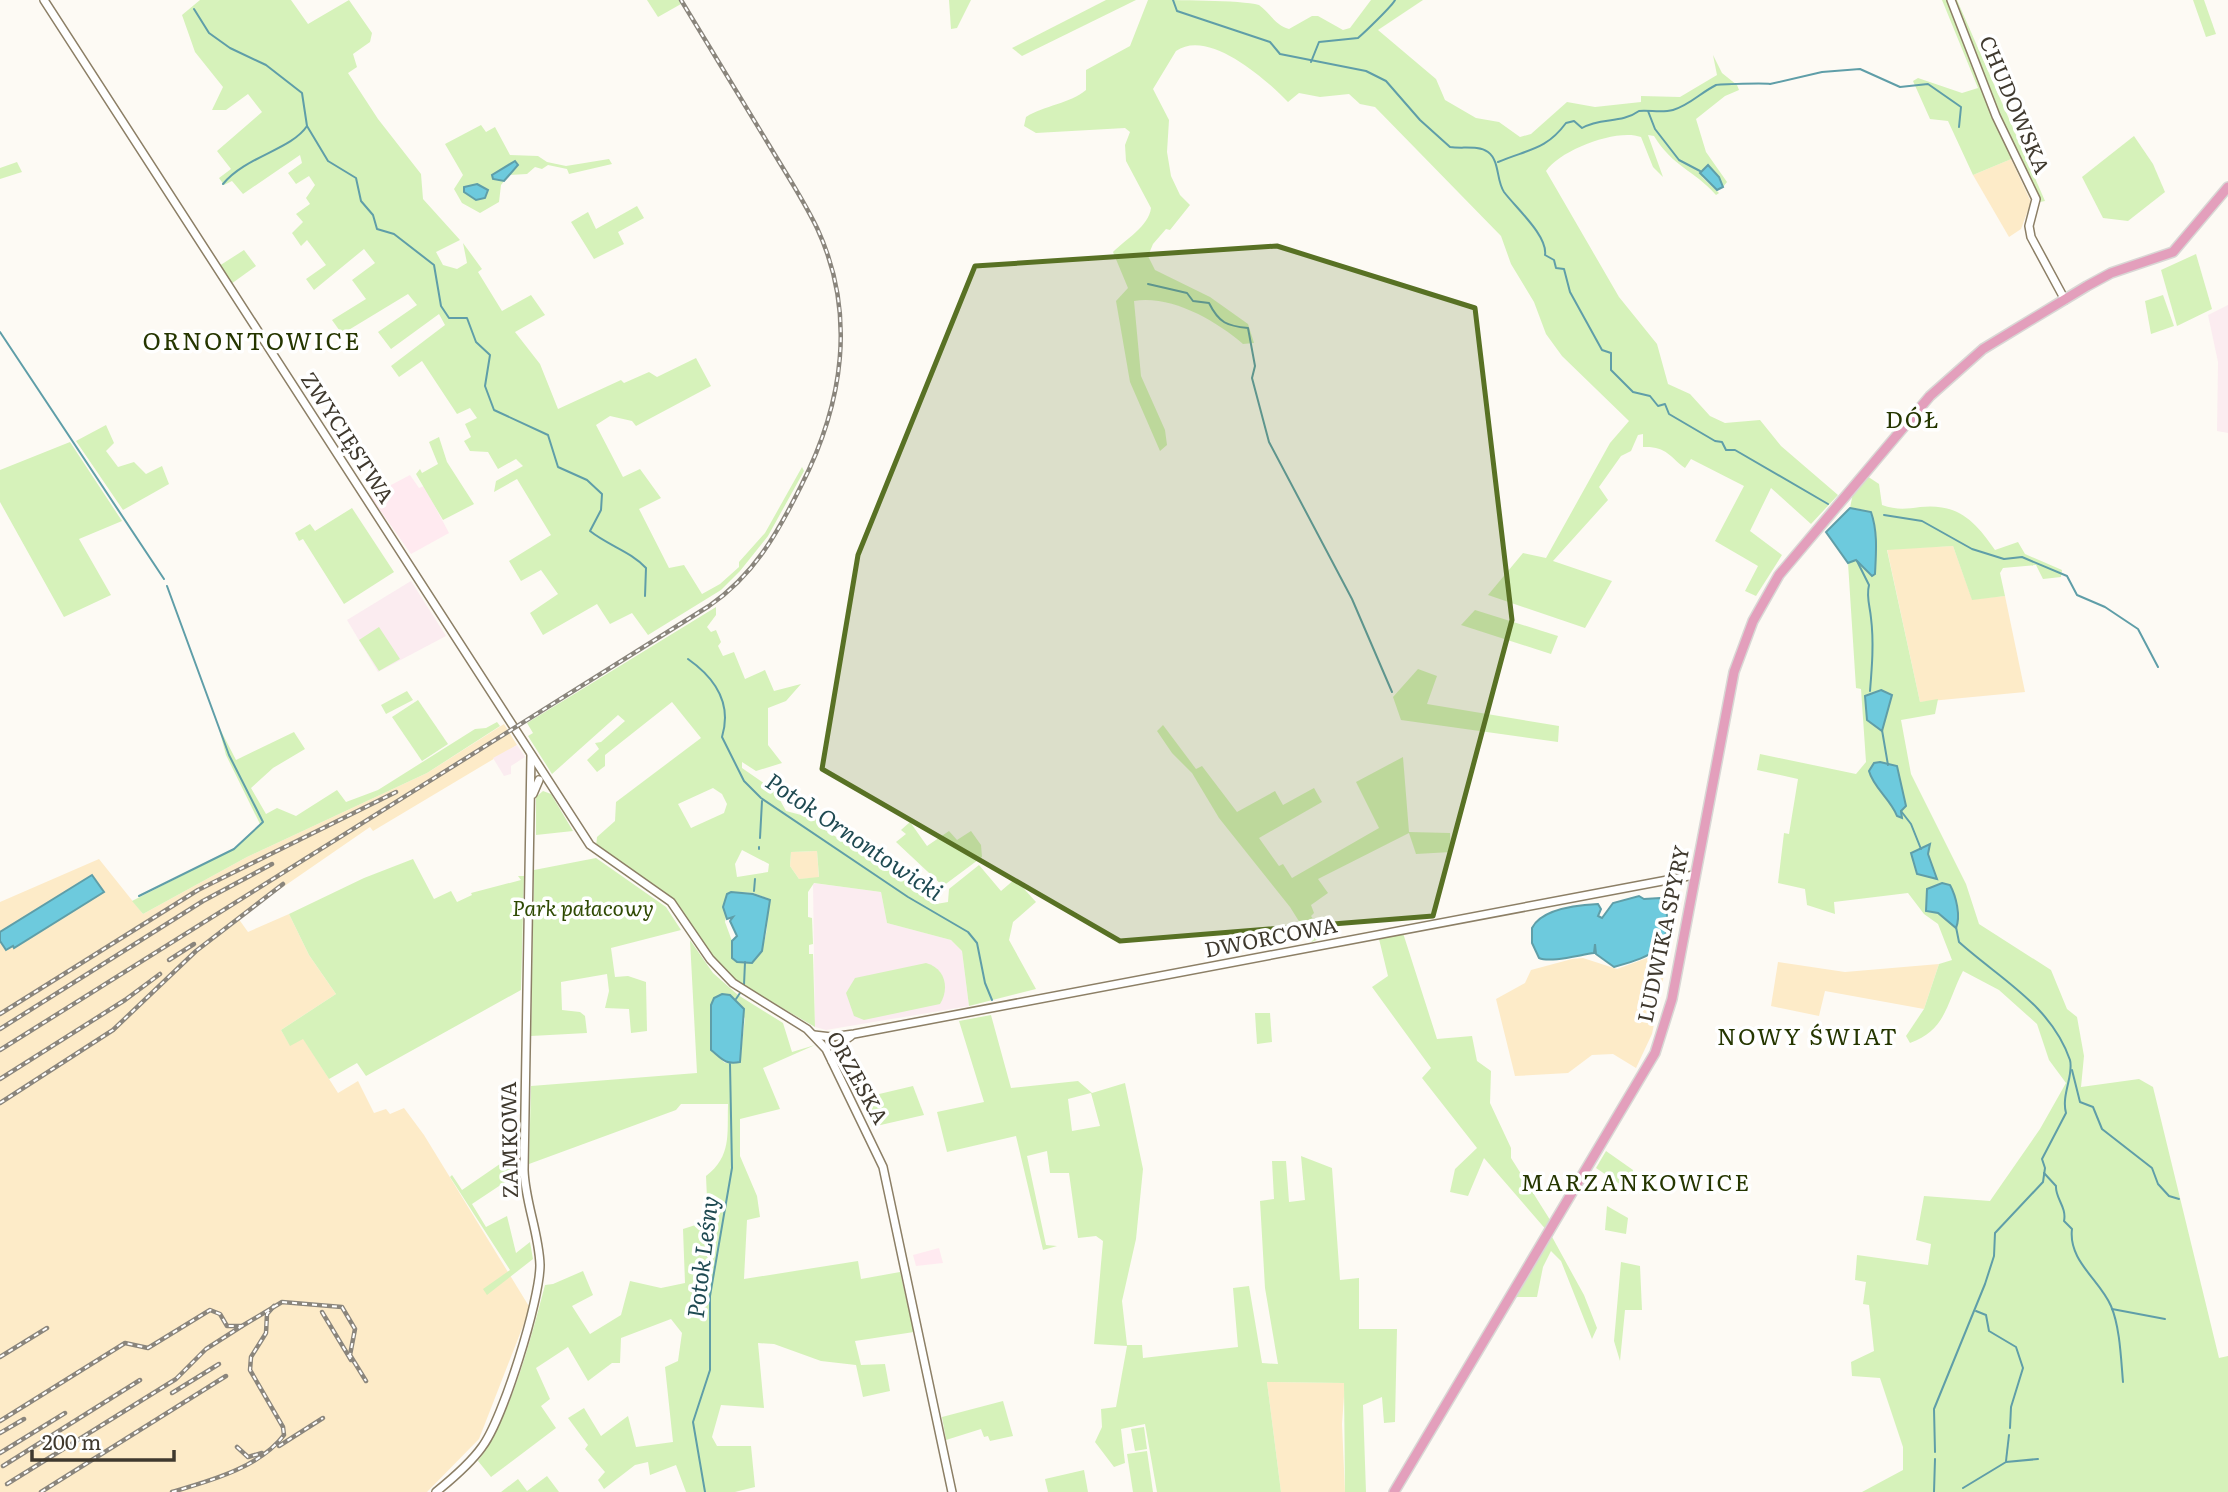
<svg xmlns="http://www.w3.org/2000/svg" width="2228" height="1492" viewBox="0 0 2228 1492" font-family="Literata,serif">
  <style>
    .commercial { fill: #ffeaf0 }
    .built { fill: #fdebc8 }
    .education { fill: #fbecf0 }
    .green { fill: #d6f2ba; fill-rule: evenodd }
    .water { fill: #6dcadd; stroke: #5f9ea8; stroke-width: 2 }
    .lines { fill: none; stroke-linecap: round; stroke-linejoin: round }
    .stream { stroke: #5f9ea8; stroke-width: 2 }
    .minor-casing { stroke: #8c7f66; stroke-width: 10 }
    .major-casing { stroke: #d9d7d5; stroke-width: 12 }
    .minor { stroke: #fff; stroke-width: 7 }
    .major { stroke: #e39fbc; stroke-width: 9 }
    .rail-casing { stroke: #8a857c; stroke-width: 4.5 }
    .rail { stroke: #fff; stroke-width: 2; stroke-dasharray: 5; stroke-linecap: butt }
    .marked { fill: #587124; fill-opacity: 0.2; stroke: #587124; stroke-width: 5; stroke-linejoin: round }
    .labels { text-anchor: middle; stroke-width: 7; stroke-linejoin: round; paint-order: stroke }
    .street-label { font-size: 21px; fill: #3f392e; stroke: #fff }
    .park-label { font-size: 21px; font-style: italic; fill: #2f4a03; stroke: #fff }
    .neighbourhood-label { font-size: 23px; letter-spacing: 2px; fill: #253600; stroke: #fff }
    .water-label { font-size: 23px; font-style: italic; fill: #1f4a52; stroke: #fff }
    .quarter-label { font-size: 24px; letter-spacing: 2px; fill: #253600; stroke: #fff }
  </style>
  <rect width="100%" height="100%" fill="#fdfaf4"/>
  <!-- commercial -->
  <g class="commercial">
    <polygon points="410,475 419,488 424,486 449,533 411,554 370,496"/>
    <polygon points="939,1248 943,1263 916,1266 913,1255"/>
  </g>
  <!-- built -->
  <g class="built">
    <polygon points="2011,159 2031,202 2021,229 2009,237 1973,175"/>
    <polygon points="1953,546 1972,599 2005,596 2025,692 1920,702 1887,549"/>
    <polygon points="504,724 517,745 373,831 370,827 238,918 248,932 289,914 309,955 336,994 281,1030 290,1045 303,1038 338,1093 358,1081 374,1113 386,1109 390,1114 404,1108 424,1135 530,1308 479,1439 427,1492 0,1492 0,902 99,859 143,914 247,857 427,773"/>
    <polygon points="817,851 819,878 799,879 790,866 791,852"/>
    <polygon points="1669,950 1652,1034 1636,1068 1613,1054 1592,1055 1568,1073 1515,1076 1496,999 1525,983 1531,970 1572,959 1583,958 1617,969"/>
    <polygon points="1778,962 1845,972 1939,964 1924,1009 1825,991 1819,1016 1771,1006"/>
    <polygon points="1267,1382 1345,1383 1342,1424 1345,1492 1281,1492"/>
  </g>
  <!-- education -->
  <g class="education">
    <polygon points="2228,305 2228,433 2217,431 2218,362 2208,315"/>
    <polygon points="411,581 446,636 378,672 347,620"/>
    <polygon points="517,745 525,757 511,766 511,774 504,776 493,758"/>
    <polygon points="813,883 881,892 887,923 951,940 962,951 969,1006 826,1030 815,1027"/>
  </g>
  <!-- green -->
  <g class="green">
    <polygon points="200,0 291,0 308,24 349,0 372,33 370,42 353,54 357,67 348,73 378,119 421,174 423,199 460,240 436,252 443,265 457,269 467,263 463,243 482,269 478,272 502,311 531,295 545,315 515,332 540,364 558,409 621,380 624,383 649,372 657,377 696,358 711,386 636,426 632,421 610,416 596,425 623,477 640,469 661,498 639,509 669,568 684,565 702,594 720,584 739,567 739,562 765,533 802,467 804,471 768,536 740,571 721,590 648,635 632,613 610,624 597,604 543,635 530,613 558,594 541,570 521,581 509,561 551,535 517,479 494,492 496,481 523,466 516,459 498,469 488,452 470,451 464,441 471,437 465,424 477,418 470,408 457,414 422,361 399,377 391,366 445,325 439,314 391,349 378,332 417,305 408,294 342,334 332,320 366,299 352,280 375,263 364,249 314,290 306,279 326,265 307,240 301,246 292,233 303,222 296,214 310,204 306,198 315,185 309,176 296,184 288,173 302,163 300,155 243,194 232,181 224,185 219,178 231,169 217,151 262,112 248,94 226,110 212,110 223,87 195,52 182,15"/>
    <polygon points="647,0 679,0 681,4 658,17"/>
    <polygon points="949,0 971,0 957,28 951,29"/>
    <polygon points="1106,0 1136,0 1022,56 1012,48"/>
    <path d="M1148,0C1173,0 1241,0 1259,5C1270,13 1275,25 1289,29L1312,16H1318L1343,30L1350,28L1371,0H1423L1378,30L1436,79L1445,100L1476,118L1499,122L1520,137L1531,134L1567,102L1595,107L1641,102V96L1680,97L1717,75L1713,55L1722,73L1737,85L1739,90L1725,96L1696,119L1706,152L1727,182L1723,187L1721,182L1702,177L1719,193L1716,195C1694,170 1673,167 1654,136L1648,135L1663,177L1653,167L1641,137C1617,128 1560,150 1546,171L1619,297L1657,344L1668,384L1690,394L1710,416L1725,423L1760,420L1781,446L1838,495L1811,524L1771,488L1750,531L1782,555L1756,596L1745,591L1758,566L1715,541L1744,486L1691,459L1685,468C1669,456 1666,446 1643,447V434L1638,435L1631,451L1621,456L1599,487L1608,500L1553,561L1612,581L1585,628L1488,595L1523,553L1546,558L1610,443L1629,421L1562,356L1546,334L1534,302L1511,264L1501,236L1375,107L1360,104L1349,94L1320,97L1299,93L1288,102C1266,79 1208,28 1176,51L1153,89L1169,120L1167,152L1171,176L1180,195L1190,205L1170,230L1166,229L1153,244L1148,256L1155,270L1210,297L1248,324L1254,343L1243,344C1215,320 1171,295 1134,301L1141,376L1165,430L1167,445L1160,451L1130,382L1116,301L1128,288L1113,252C1125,240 1149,226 1151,208L1126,161L1125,145L1130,132L1125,128L1036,133L1024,126L1026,117C1045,105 1069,104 1086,90V70L1130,46Z"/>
    <polygon points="1942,0 1957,0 2045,201 2040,202 2016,157 1973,175 1948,121 1930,119 1913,81 1918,78 1962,93 1978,88"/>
    <polygon points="2193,0 2204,0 2216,34 2206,37"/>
    <polygon points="481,125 486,132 495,127 510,155 538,156 547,162 566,166 609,159 612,164 569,174 567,169 548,165 542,169 535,167 527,174 509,175 501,185 499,202 480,213 462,203 454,189 463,175 445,144"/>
    <polygon points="2134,136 2153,164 2165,192 2128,221 2103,218 2082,177"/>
    <polygon points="17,162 22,172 0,179 0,168"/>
    <polygon points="637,206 644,218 618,232 624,244 594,259 571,222 588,212 596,229"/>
    <polygon points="244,250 256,266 231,284 219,266"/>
    <polygon points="2196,254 2212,309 2177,326 2161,270"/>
    <polygon points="2163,295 2174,326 2151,334 2145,301"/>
    <polygon points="106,425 114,443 106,451 118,467 134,462 146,474 162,466 169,484 123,510 76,441"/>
    <polygon points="439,437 447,462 474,504 443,520 416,474 420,469 422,473 438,464 429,442"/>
    <polygon points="70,442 122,521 79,539 111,595 64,617 0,502 0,470"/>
    <path d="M1867,476L1879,484L1882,505C1896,510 1906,509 1920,507C1958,503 1975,521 1995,550L2018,542L2025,554L2062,570L2061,577L2043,579L2036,565L2003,568L2000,573L2005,596L1972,600L1953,546L1887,550L1920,702L1938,699L1935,714L1901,720L1911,774L1966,884L1979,924L2051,970L2067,1009L2077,1017L2084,1056L2081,1087L2139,1079L2153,1087L2219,1358L2228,1356V1492H1862L1903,1470V1447L1880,1378L1852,1376L1851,1362L1874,1351L1869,1305L1863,1304L1866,1282L1855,1280L1857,1255L1928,1265L1931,1244L1916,1240L1924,1196L1990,1201L2040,1129L2066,1083L2049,1060L2037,1024L1999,990L1963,971C1947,1001 1947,1030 1910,1043L1906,1036L1924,1009L1939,964L1952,960L1938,924L1924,914L1908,893L1834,902L1835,914L1807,905L1805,889L1778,883L1784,833L1789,834L1798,779L1757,770L1760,754L1856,774L1866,762L1861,689L1856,688L1848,563L1856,560L1870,575L1860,509L1850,508L1853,493ZM1880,762L1897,766L1905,805L1897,816C1891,800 1873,787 1869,771L1874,763ZM1956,904V927L1938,913Z"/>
    <polygon points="352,508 394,572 344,604 303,539 299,541 295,533 310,524 315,531"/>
    <path d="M716,607V615L707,627L711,632L716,630L721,642L718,646L723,656L734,652L745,679L765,670L774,691L801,684L786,701L768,708V745L782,763L756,771L742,762V768L775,791L786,811L805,816L810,810L825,830L859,851L901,866L936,904L948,902L949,889L979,865L1001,891L1015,879L1036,902L1013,922L1009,940L1036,989L969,1006L962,951L951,940L887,923L881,892L814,883L808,892V917L812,918L813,944L809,945V954H813L815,1027L734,980L717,964L674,900L596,847L597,837L615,821L616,802L701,738L672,702L605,755V766L597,772L587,760L599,749L595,743L601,742L625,721L618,715L552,774L528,736L533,733L527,723ZM713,788L722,794L727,804L724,813L691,828L678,804ZM742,850L769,864L768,872L737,877L735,864ZM817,851L819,877L799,879L790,866L791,852ZM731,892L753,893L767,898C768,923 769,944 752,963L737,962L732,957V941L725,922Z"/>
    <polygon points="1475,610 1558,636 1551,654 1461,625"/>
    <polygon points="379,627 400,659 379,671 359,640"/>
    <polygon points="1418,669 1437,676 1427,704 1559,726 1558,742 1401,720 1393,697"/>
    <polygon points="407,691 413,700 386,714 381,705"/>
    <polygon points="418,700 448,744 422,761 392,717"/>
    <polygon points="497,722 500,726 427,773 247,857 143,914 132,901 234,849 260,824 226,755 218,725 236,760 294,732 305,749 273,768 251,788 266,814 277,808 296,816 337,790 346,802 378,790 475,729 486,728"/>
    <polygon points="1163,725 1196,769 1202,766 1237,812 1275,791 1283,805 1314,788 1322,802 1259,838 1279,866 1283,864 1292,878 1379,828 1356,782 1403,757 1409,832 1450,833 1451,852 1416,854 1409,833 1318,879 1328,893 1311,905 1314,913 1311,916 1326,936 1312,942 1290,907 1219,818 1192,773 1172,753 1157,731"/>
    <polygon points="543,791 551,794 573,831 536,835 536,797"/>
    <polygon points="910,822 927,846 949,831 957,840 971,831 981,845 982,857 943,886 896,842 906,834 901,830"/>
    <polygon points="596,858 666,907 681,930 611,948 615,977 628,976 646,982 647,1031 631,1033 629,1009 605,1008 609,991 607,974 561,982 562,1010 580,1012 585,1016 587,1033 531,1036 534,870"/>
    <polygon points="413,859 434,899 451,891 457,902 472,895 471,893 521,880 518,876 524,876 521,990 366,1076 357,1063 329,1079 303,1039 290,1046 281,1030 336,994 309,955 289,914 364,878"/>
    <polygon points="1403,933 1437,1039 1472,1036 1477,1061 1491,1071 1490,1103 1511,1148 1511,1158 1552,1223 1548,1232 1484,1158 1468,1196 1450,1192 1455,1169 1477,1148 1422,1078 1431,1068 1372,987 1388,976 1379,939"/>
    <path d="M690,940L713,973L738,995L783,1023L792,1052L815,1045L763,1068L780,1109L740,1119V1156L757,1196L760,1217L747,1220L744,1279L858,1261L861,1279L900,1272L914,1332L855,1341L861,1365L885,1364L890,1391L863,1397L856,1365L821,1361L774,1344L758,1343L764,1408L721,1405L712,1437L717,1446H751L755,1487L735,1492H686L676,1465L650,1475L648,1462L635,1465L604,1489L598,1480L605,1472L585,1449L588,1445L568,1418L584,1408L601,1436L628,1416L636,1447L673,1442L665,1367L678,1361L682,1333L671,1319L621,1338L620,1363H612L588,1381L568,1347L536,1368L550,1399L541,1406L556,1428L491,1477L478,1461C511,1417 531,1338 545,1285L553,1284L583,1271L593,1295L572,1306L590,1334L621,1315L630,1281L661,1288L685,1283L683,1229L708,1221L706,1176C732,1156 727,1134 728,1104H681L676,1110L529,1164L531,1086L697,1073ZM745,1017L740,1062L725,1063L721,1059Z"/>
    <path d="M926,963C945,968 950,988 940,1004L864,1020L854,1016L846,993L855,978Z"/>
    <polygon points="1255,1013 1270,1013 1272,1042 1257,1044"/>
    <path d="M991,1015L1011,1088L1078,1081L1092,1093L1125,1083L1143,1169L1136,1239L1122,1301L1127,1345H1142L1143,1358L1238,1347L1233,1288L1249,1286L1262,1363L1278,1364L1265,1288L1260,1201L1274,1199L1272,1161H1286L1289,1202L1305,1200L1301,1156L1332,1168L1340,1280L1359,1278V1329H1397L1395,1422L1384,1423L1382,1397L1363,1405L1366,1492H1345L1344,1383L1267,1382L1281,1492H1157L1145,1424L1121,1429L1125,1463L1114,1467L1095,1442L1102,1427L1101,1409L1116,1407L1127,1346L1094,1344L1103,1241L1096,1236L1078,1238L1069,1173H1050L1047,1151L1027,1156L1046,1245L1057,1246L1043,1250L1016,1136L947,1152L937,1112L984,1102L959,1021ZM1091,1093L1100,1126L1072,1131L1068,1099Z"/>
    <polygon points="913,1086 924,1115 872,1127 858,1099"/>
    <polygon points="1606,1151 1633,1170 1630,1191 1596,1168"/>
    <polygon points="510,1157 514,1176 472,1204 486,1227 507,1216 516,1253 530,1242 533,1259 487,1295 483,1289 510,1270 450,1177 452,1175 462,1190"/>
    <polygon points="1607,1206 1628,1218 1626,1234 1605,1230"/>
    <polygon points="1551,1235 1584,1295 1597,1328 1592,1339 1561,1261 1551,1251 1543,1267 1537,1297 1515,1297"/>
    <polygon points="1621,1262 1640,1266 1642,1310 1625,1310 1620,1361 1614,1341"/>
    <polygon points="1003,1401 1013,1436 990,1441 988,1436 984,1437 981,1429 946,1440 942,1417"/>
    <polygon points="1144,1427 1147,1449 1135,1451 1131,1429"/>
    <polygon points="1147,1451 1153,1492 1133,1492 1127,1454"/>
    <polygon points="1084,1470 1088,1492 1048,1492 1045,1479"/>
    <polygon points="547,1476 559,1492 501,1492 518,1479 527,1491"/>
  </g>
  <!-- water -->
  <g class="water">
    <polygon points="515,161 518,165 504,181 493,179 492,175"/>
    <polygon points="1708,165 1719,177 1723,187 1717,190 1700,173"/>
    <polygon points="477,184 488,190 485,198 476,200 464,192 464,187"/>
    <path d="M1850,508L1871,512C1878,532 1876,553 1875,574L1872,576L1856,560L1848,563L1826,532Z"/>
    <polygon points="1881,690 1892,695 1882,731 1867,720 1865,696"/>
    <path d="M1880,762L1897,766L1906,806L1901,811L1902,818L1897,816C1891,800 1873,787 1869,771L1874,763Z"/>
    <polygon points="1930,844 1928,854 1937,879 1917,874 1911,853"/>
    <polygon points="92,875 104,892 14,948 13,946 6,950 0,941 0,932"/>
    <path d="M1942,883L1950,885C1956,896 1961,916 1956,928L1938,913L1926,911L1927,889Z"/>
    <polygon points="731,892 753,894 770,900 762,951 752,963 737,962 732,958 732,941 737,936 730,921 733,917 727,919 723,907 727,894"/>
    <path d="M1639,896L1644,899L1660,898L1665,902C1675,950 1652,956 1614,967L1596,954L1595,944L1594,953C1579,955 1550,963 1539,958L1532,943V928C1542,908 1578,905 1598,904L1601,909L1598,916L1602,918L1613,903Z"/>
    <path d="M722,994L730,995L744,1009L740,1062C725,1065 722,1059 711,1050V1005L714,998Z"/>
  </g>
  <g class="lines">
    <!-- stream -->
    <g class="stream">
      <path d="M1173,0L1177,11L1270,42L1280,54L1366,71L1386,81L1420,120L1450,147C1462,149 1478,145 1488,152C1500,161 1496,180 1504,192C1516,208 1548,236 1545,255L1554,260L1556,268L1564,269L1570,292L1602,350L1611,353V370L1633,392L1650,396L1658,406L1665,404L1669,414L1715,441L1722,442L1726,450H1735L1828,504"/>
      <path d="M194,9L209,33L230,48L266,65L302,93L307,126L328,161L356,178L361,201L373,215L377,229L394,234L434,265L441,306L449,318H467L476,342L490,355L485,386L494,410L548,435L558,467L587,480L602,494L601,510L590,531C609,546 630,551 646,568L645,596"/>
      <path d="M1311,62L1319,42L1358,38C1365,32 1392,6 1395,0"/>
      <polyline points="1648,111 1655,129 1679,160 1700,171"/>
      <path d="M1498,162C1529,149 1546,150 1566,123L1574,121L1582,128C1601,117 1621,124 1639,111C1650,110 1662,113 1673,110C1690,105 1700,93 1716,85C1719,84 1766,83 1770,84L1822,72L1860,69L1900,87L1928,84L1961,107L1959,127"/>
      <path d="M223,184C246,156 291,150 307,126"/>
      <path d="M1148,284L1187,293L1193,301L1209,303C1219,323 1227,326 1248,328L1255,366L1252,378L1269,442L1352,599L1392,692"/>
      <polyline points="0,332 164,579"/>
      <polyline points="1884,515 1922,521 1972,549 2004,559 2022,557 2067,576 2077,595 2105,607 2138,629 2158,667"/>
      <path d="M1857,561L1869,585C1866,597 1870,606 1871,618C1874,642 1872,667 1870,691"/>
      <path d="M688,659C715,678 732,704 722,737L744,781L761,798L908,897L968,932L977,943L985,983L992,1000"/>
      <polyline points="1882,730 1888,765"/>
      <polyline points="1901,811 1911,824 1921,849"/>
      <polyline points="760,838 762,801"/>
      <polyline points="759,849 759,847"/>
      <polyline points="754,891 755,879"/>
      <polyline points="139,896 234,849 263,822 229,755 167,586"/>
      <polyline points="744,985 745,962"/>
      <polyline points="736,999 740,993"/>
      <polyline points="2072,1070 2080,1102 2093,1107 2102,1129 2152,1168 2158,1184 2169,1196 2179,1199"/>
      <path d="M2044,1173L2056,1186C2055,1198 2067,1207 2064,1221L2072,1229C2068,1261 2100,1280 2111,1306C2120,1327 2121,1359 2123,1382"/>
      <polyline points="2112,1309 2165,1319"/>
      <polyline points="1976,1311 1986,1315 1989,1331 2016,1347 2023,1368 2011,1407 2010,1428"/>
      <path d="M1935,1452L1934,1409L1985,1284L1994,1256L1995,1233L2043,1182L2045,1168L2042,1159L2066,1113C2061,1095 2074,1075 2070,1060C2051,1005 2000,979 1959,942L1956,927"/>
      <polyline points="2006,1461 2009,1435"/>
      <polyline points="1963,1488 2006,1462 2038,1459"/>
      <polyline points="705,1492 693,1422 710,1370 710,1296 732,1168 730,1064"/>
      <polyline points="1934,1492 1935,1459"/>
    </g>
    <defs>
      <g id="minor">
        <polyline points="44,0 590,845 671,902 710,959 733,983 807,1029 826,1049 883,1167 952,1492"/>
        <polyline points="1951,0 1996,116 2036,199 2029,226 2031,237 2065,300"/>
        <polyline points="533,794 539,780"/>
        <polyline points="814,1035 831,1037 854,1034 1694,875"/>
        <polyline points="832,1061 838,1045 851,1036"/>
        <path d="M436,1492C452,1479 470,1464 482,1447C503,1419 540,1300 540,1265C539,1233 525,1202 524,1170L531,755"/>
      </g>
      <polyline id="major" points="1394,1492 1655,1053 1672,999 1734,672 1753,621 1779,575 1930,396 1983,349 2087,286 2111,273 2173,252 2228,187"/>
    </defs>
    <!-- minor casing -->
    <use href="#minor" class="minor-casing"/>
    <!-- major casing -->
    <use href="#major" class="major-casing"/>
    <!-- minor -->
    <use href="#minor" class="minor"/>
    <!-- major -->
    <use href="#major" class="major"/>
    <defs>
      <g id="rail">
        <polyline points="169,960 194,944"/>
        <polyline points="0,1014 198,890 396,792"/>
        <polyline points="0,1029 203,901 272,864"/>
        <path d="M0,1050L709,606C754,575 777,534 801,486C843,404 857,314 817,228C803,199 785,172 769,145C740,97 710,48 681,0"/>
        <polyline points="0,1079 125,1000 160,974"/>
        <polyline points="0,1103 113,1030 196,951 283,884"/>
        <polyline points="322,1312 351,1360"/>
        <polyline points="0,1357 47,1328"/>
        <polyline points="172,1393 219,1364"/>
        <polyline points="0,1421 125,1343 148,1348 210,1310 220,1314 227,1326 242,1326 282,1302 342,1307 355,1329 350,1355 366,1381"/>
        <polyline points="0,1433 24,1419"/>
        <polyline points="279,1446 323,1418"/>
        <polyline points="237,1447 248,1457 262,1453"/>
        <polyline points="0,1453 65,1413"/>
        <polyline points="3,1466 140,1380"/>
        <polyline points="7,1484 176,1379 206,1349 242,1326"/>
        <polyline points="41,1492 226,1376"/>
        <path d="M172,1492C209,1481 259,1468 284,1435L283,1427L250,1370L251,1357L266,1333L267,1314L274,1306"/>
      </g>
    </defs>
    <!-- rail casing -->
    <use href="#rail" class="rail-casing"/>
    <!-- rail -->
    <use href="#rail" class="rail"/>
  </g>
  <!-- marked area -->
  <path class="marked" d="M1277,246L1475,308L1512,620L1433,916L1120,941L822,769L858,555L975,266Z"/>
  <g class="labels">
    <!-- street labels -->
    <g class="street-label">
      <text transform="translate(2014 105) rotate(67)" y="7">CHUDOWSKA</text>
      <text transform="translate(347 438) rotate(57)" y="7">ZWYCIĘSTWA</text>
      <text transform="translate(1664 934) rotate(-78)" y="7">LUDWIKA SPYRY</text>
      <text transform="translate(1271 938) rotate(-11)" y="7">DWORCOWA</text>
      <text transform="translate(857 1078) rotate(61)" y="7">ORZESKA</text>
      <text transform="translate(510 1140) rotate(-91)" y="7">ZAMKOWA</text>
    </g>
    <!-- park labels -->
    <g class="park-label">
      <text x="583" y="916">Park pałacowy</text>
    </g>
    <!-- neighbourhood labels -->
    <g class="neighbourhood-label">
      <text x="1913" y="428">DÓŁ</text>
      <text x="1808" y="1045">NOWY ŚWIAT</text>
      <text x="1636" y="1191">MARZANKOWICE</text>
    </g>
    <!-- water labels -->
    <g class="water-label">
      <text transform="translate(854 837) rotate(34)" y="8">Potok Ornontowicki</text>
      <text transform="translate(703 1257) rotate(-83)" y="8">Potok Leśny</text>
    </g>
    <!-- quarter labels -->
    <g class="quarter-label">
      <text x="252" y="350">ORNONTOWICE</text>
    </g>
  </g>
  <!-- scale -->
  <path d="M32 1450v10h142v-10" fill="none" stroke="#3f392e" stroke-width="3.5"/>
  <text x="42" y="1450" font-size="21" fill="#3f392e" stroke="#ffffff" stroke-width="5" paint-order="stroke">200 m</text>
</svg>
